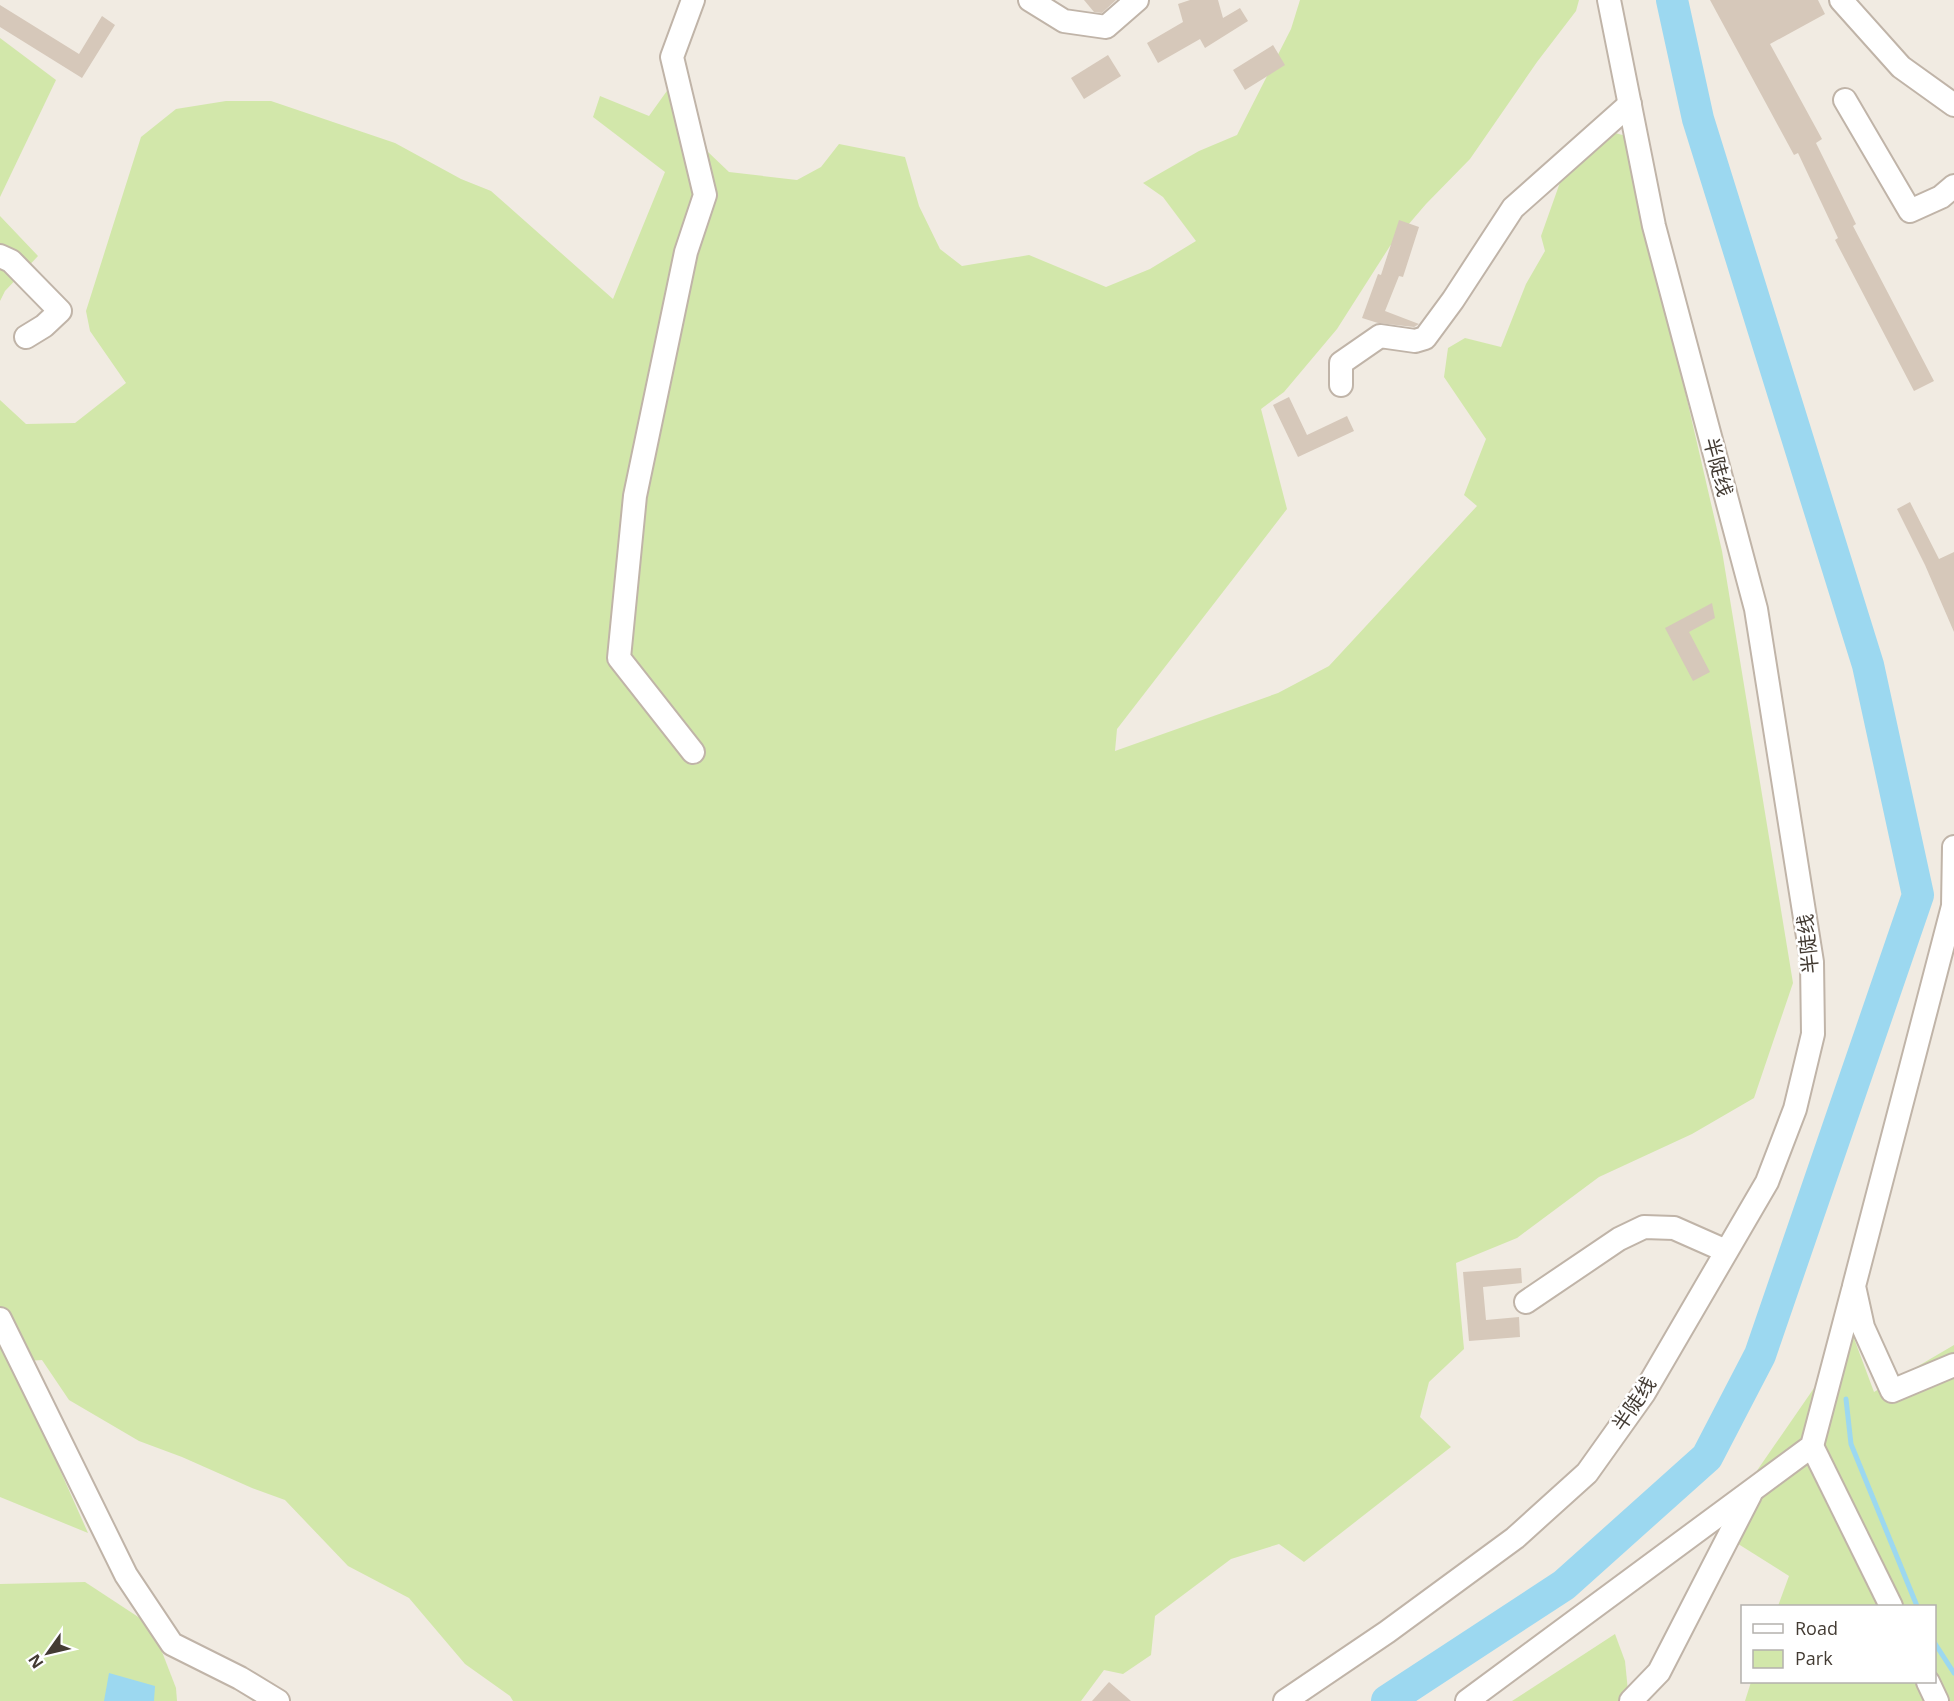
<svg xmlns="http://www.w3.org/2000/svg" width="1954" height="1701" viewBox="0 0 1954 1701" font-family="'Open Sans','Noto Sans SC',sans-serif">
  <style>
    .green { fill: #d2e7aa }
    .water { fill: #9cd8f0 }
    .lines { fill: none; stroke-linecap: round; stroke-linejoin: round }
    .stream { stroke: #9cd8f0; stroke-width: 5 }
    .river { stroke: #9cd8f0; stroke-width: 32 }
    .building { fill: #d6c8ba }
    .minor-casing { stroke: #c0b4a8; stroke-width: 26 }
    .minor { stroke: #fff; stroke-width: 22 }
    .labels { text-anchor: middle; stroke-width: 5; stroke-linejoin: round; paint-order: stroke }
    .street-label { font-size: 20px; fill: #433b33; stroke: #fff }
  </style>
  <rect width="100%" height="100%" fill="#f1ebe2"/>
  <!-- green -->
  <g class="green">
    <polygon points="1300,0 1579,0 1576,11 1537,62 1470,159 1426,204 1390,246 1337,329 1284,392 1261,409 1287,509 1117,729 1115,751 1278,693 1329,666 1477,506 1464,495 1486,439 1444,377 1448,348 1465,338 1501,347 1526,284 1545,251 1541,236 1563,174 1601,129 1626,136 1722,551 1793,983 1754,1098 1692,1134 1599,1177 1517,1238 1456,1263 1464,1349 1429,1382 1420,1417 1451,1447 1304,1562 1279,1544 1231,1559 1155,1616 1151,1655 1123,1674 1104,1670 1081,1701 513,1701 510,1696 465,1664 409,1598 348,1566 285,1500 252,1488 182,1457 139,1441 69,1400 42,1360 12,1362 88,1533 0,1497 0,400 26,424 75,423 126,383 90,331 86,311 141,137 176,109 226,101 271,101 395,143 461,179 491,191 613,299 665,172 593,117 600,96 649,116 669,88 700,126 708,152 729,172 797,180 821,167 839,144 905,157 919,206 940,249 962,266 1029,255 1106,287 1150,269 1196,241 1163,197 1143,183 1199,151 1237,135 1291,29"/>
    <polygon points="0,38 56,80 0,197"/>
    <polygon points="0,216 38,256 5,291 0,301"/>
    <polygon points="1852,1333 1874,1392 1954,1345 1954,1701 1745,1701 1751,1682 1934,1682 1934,1606 1778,1606 1789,1576 1716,1530"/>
    <polygon points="85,1582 152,1626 176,1688 177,1701 0,1701 0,1584"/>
    <polygon points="1615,1634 1625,1661 1629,1701 1512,1701"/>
  </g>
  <!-- water -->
  <polygon class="water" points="109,1673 155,1686 154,1701 104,1701"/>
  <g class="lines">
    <!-- stream -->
    <g class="stream">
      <polyline points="1846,1399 1851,1444 1917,1606"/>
      <polyline points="1934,1642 1954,1673"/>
    </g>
    <!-- river -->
    <polyline class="river" points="1387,1701 1564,1585 1707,1457 1760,1355 1918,895 1868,665 1698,119 1672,0"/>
  </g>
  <!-- building -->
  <g class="building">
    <polygon points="1084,0 1116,0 1102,13 1094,12"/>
    <polygon points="1190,0 1218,0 1223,18 1240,8 1248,21 1205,48 1200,39 1158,63 1147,43 1183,22 1178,4"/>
    <polygon points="1710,0 1818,0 1825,14 1770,44 1822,139 1816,143 1856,224 1853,226 1934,381 1914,391 1835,240 1838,238 1798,153 1794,155"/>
    <polygon points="0,5 79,54 102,16 115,25 82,78 0,27"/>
    <polygon points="1273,45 1285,65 1245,90 1233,70"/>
    <polygon points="1108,55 1121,76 1084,99 1071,78"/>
    <polygon points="1399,220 1419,227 1403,277 1399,276 1385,311 1419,324 1414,327 1378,323 1362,318 1378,274 1381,275"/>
    <polygon points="1289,397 1307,435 1347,416 1354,431 1298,457 1273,405"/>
    <polygon points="1910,502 1939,559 1954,552 1954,632 1925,565 1897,509"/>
    <polygon points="1712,603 1715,618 1689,632 1710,672 1693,681 1665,628"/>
    <polygon points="1521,1268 1522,1283 1483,1287 1486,1320 1519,1317 1520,1337 1469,1341 1463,1272"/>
    <polygon points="1109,1682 1131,1701 1092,1701"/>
  </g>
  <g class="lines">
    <defs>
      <g id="minor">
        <polyline points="693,0 672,57 705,195 686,252 635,496 619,658 693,752"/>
        <polyline points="1030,0 1064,21 1106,27 1137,0"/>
        <polyline points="1841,0 1901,67 1954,105"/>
        <polyline points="1845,100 1910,211 1941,197 1954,186"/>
        <polyline points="0,256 11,261 60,311 44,326 26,337"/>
        <polyline points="1341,385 1341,363 1380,336 1415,341 1425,338 1453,300 1513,208 1630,104"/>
        <polyline points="1954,847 1953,906 1854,1286 1863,1327 1892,1391 1954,1365"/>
        <polyline points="1526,1302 1619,1239 1644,1227 1674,1228 1726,1251"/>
        <polyline points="0,1319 126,1575 172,1644 240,1678 278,1701"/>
        <polyline points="1812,1446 1891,1606"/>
        <polyline points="1928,1682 1937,1701"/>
        <polyline points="1285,1701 1387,1632 1515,1538 1587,1473 1644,1393 1767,1182 1795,1109 1813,1034 1812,962 1756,609 1654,226 1609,0"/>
        <polyline points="1467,1701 1812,1446 1853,1290"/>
        <polyline points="1631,1701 1659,1672 1750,1495"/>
      </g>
    </defs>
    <!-- minor casing -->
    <use href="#minor" class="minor-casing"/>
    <!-- minor -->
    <use href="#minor" class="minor"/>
  </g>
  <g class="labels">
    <!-- street labels -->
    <g class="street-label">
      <text transform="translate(1718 467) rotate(75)" y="7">半陡线</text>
      <text transform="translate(1808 944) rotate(-96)" y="7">半陡线</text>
      <text transform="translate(1634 1404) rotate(-56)" y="7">半陡线</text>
    </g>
  </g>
  <!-- legend -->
  <rect x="1741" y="1605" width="195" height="78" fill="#ffffff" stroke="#b4b1ad" stroke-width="1.5"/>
  <rect x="1753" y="1624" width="30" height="9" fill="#ffffff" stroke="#b4b1ad" stroke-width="1.5"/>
  <text x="1795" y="1635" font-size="18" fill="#433b33">Road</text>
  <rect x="1753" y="1650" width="30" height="18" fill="#d2e7aa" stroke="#b4b1ad" stroke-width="1.5"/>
  <text x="1795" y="1665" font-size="18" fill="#433b33">Park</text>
  <!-- north arrow -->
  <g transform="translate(48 1653) rotate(236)" stroke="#ffffff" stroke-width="4.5" paint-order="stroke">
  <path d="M0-4.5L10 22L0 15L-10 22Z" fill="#433b33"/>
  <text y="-9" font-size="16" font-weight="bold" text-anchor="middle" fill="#433b33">N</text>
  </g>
</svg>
